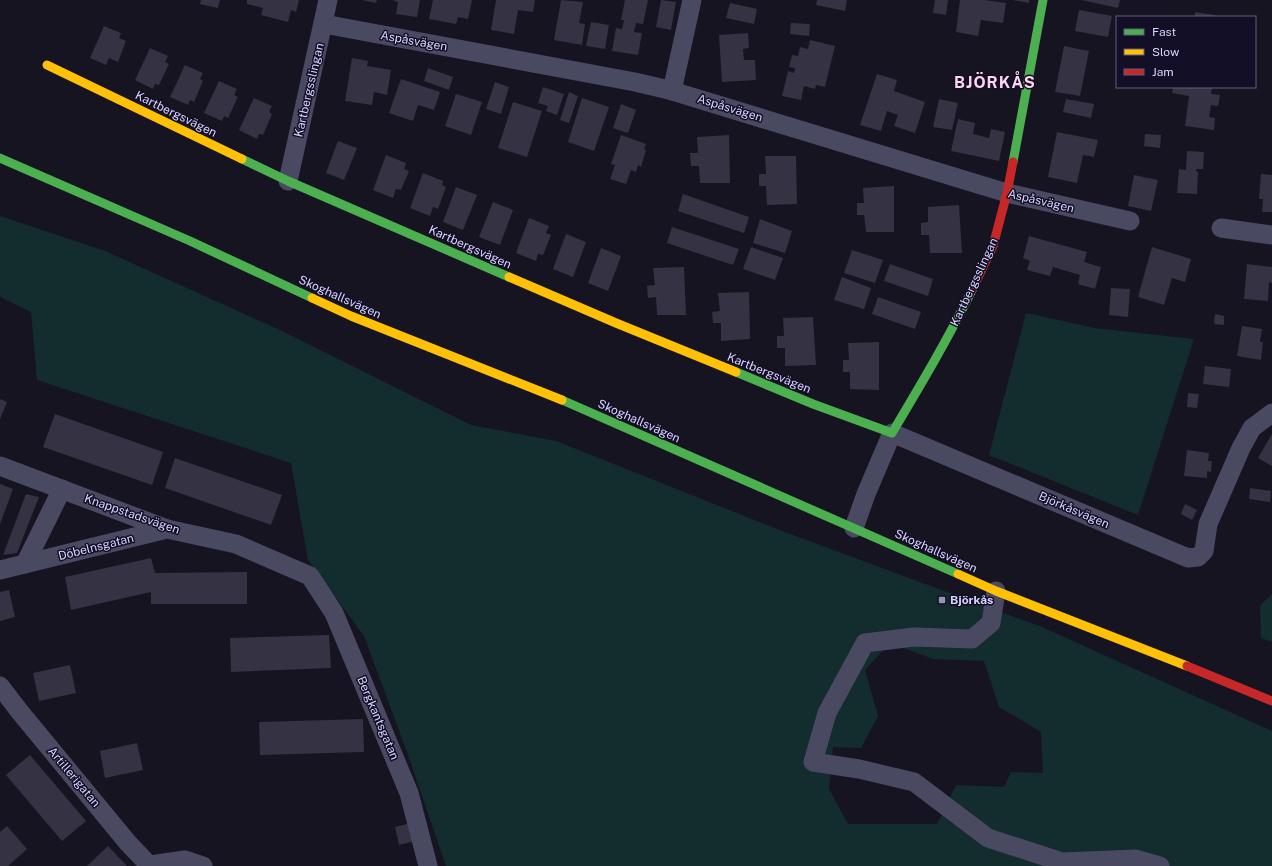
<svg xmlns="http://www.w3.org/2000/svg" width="1272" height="866" viewBox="0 0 1272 866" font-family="'Public Sans',sans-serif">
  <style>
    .green { fill: #132c2d; fill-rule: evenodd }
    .building { fill: #343243 }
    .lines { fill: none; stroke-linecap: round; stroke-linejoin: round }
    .street { stroke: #4a4962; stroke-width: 19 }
    .fast { stroke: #4caf50; stroke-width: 9 }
    .slow { stroke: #ffc107; stroke-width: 9 }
    .jam { stroke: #c62828; stroke-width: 9 }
    .poi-dot { fill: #9591b1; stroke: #130f26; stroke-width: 1.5 }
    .labels { text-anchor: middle; stroke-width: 3; stroke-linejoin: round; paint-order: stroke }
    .street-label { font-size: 12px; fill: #d9d4ff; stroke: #130f26 }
    .poi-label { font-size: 12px; font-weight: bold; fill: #d9d4ff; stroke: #130f26; text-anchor: start }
    .district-label { font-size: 16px; font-weight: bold; letter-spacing: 1px; fill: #ffd6f0; stroke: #130f26 }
  </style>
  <rect width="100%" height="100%" fill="#161421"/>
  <!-- green -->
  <g class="green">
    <path d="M0,216L105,251L280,330L471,425L556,441L782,531L1042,627L1272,731V866H446L407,752L364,636L308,560L291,463L37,380L31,312L0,297ZM890,643L933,659L984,661L999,707L1041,732L1043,773L1011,772L1004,787L956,785L937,824H848L829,789L833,747L861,748L878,716L865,670Z"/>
    <polygon points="1026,313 1095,328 1194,339 1138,515 989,455"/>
    <polygon points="1272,594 1272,642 1261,638 1260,606"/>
  </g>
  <!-- building -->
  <g class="building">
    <polygon points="201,0 220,0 218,8 200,4"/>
    <polygon points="247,0 299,0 296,12 291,10 288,22 261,15 263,8 247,4"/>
    <polygon points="362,0 377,0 376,3"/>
    <polygon points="392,0 420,0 417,17 396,14 398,2"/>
    <polygon points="433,0 472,0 468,19 458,17 456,24 429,19"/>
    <polygon points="496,0 535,0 533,12 518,10 514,34 491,30"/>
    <polygon points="561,0 583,2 579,23 585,24 582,45 554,40"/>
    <polygon points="625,0 648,0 643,24 636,23 634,32 642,33 638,55 612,51 616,28 622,29 624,20 621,20"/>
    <polygon points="661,0 676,2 671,30 656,27"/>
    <polygon points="817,0 847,0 845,11 816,5"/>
    <polygon points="935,0 948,0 946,15 933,13"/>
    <polygon points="960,0 985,0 1006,3 1003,23 981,20 978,36 956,32"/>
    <polygon points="1013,0 1029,0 1029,3"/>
    <polygon points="1081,0 1120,0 1118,8"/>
    <polygon points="730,3 757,9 754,24 726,18"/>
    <polygon points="1079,10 1112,16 1108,37 1075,31"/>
    <polygon points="1195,12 1215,15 1215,17 1195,17"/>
    <polygon points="591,22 609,25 605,49 586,46"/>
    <polygon points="791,23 810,24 809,36 790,34"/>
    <polygon points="104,26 121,33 119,38 126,41 118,62 109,58 106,65 90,58"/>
    <polygon points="748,33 749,48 743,49 744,60 755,60 756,80 722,82 719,35"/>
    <polygon points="810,40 835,46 825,87 816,85 815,89 804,86 801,100 782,96 788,71 794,73 795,68 789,67 792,55 798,56 800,47 808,49"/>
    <polygon points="1064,46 1089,51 1080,96 1055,92"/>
    <polygon points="150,48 168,56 165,62 169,64 159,85 155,84 153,89 135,80"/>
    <polygon points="352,58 368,61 367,66 391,70 387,95 374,92 372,105 345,101"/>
    <polygon points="185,65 203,73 200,79 203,81 194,102 190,100 188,105 170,97"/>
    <polygon points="428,68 453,77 449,90 424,81"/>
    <polygon points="877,74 897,80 894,91 925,102 915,133 894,126 898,115 887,111 881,131 860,125"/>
    <polygon points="401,79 440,92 434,110 418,105 413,121 389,113"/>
    <polygon points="219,81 237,89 234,95 238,97 228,118 224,116 222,121 204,113"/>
    <polygon points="495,82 509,87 501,114 486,109"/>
    <polygon points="543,87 564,94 557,115 546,111 548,106 538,103"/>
    <polygon points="1173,87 1212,87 1211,94 1220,95 1218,106 1211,105 1209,117 1215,118 1214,130 1185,126 1189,96 1172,93"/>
    <polygon points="569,92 578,96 569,123 560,120"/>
    <polygon points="456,94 482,102 471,135 445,126"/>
    <polygon points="254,98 272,106 269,112 272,114 263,135 259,134 257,139 239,130"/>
    <polygon points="582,98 609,107 594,151 568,142"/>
    <polygon points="939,99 958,103 952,130 933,127"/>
    <polygon points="1066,99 1094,104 1091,118 1063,112"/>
    <polygon points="513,102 542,111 527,157 498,148"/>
    <polygon points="621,104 636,110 628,133 613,128"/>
    <polygon points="958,119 975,123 973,134 989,138 991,129 1005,132 999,161 951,151"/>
    <polygon points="1057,132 1098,140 1094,157 1083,155 1077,183 1048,177"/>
    <polygon points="1145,134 1161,135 1160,148 1144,146"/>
    <polygon points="621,135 646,144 644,149 646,150 641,167 638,165 636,172 631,170 626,184 610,179 615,165 611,164"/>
    <polygon points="729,135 730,183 700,183 699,166 691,166 690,153 698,153 697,137"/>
    <polygon points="338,141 357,148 344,180 326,173"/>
    <polygon points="1187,151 1204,152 1203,169 1196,169 1196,171 1198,172 1197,194 1177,193 1179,169 1186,170"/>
    <polygon points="386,155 406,163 404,169 409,171 401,190 396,189 393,198 373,190"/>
    <polygon points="765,156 796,156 797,204 767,205 766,186 759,186 759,174 766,174"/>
    <polygon points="423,173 443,181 442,185 446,187 438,209 433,207 430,216 410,208"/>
    <polygon points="1261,174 1272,175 1272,212 1262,212 1263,199 1259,199"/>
    <polygon points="1134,175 1158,180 1151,211 1128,206"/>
    <polygon points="894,186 894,232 866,232 864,215 857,215 857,203 864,203 863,188"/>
    <polygon points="456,187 477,195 463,230 443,222"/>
    <polygon points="683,194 749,217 744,233 678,211"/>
    <polygon points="493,202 513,210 500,245 479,237"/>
    <polygon points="959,205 962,253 930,253 929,235 921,235 921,223 928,222 928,207"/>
    <polygon points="529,218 549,226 546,233 551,235 543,255 538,254 536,261 516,253"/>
    <polygon points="760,219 792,231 785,253 753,243"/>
    <polygon points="672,227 739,249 733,265 667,243"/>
    <polygon points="566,234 586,242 573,277 553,269"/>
    <polygon points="1029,236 1087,252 1084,262 1101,267 1095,289 1078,284 1080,275 1053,267 1050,276 1027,270 1030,261 1023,258"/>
    <polygon points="751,247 783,258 775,280 743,269"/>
    <polygon points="1152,247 1191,259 1185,282 1172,278 1164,305 1138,297"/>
    <polygon points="601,248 621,256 608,291 588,283"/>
    <polygon points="852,250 883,260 875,283 844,273"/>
    <polygon points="890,264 933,279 928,296 884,281"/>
    <polygon points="1247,264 1272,267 1272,283 1269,282 1268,301 1244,299"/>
    <polygon points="684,267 686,315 657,315 656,297 648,298 647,286 655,285 653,268"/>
    <polygon points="842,277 871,288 864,309 834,300"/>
    <polygon points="1111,288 1130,289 1128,317 1109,315"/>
    <polygon points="749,292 750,339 721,341 721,323 713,323 712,312 720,311 718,293"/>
    <polygon points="878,297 921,312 915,329 872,314"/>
    <polygon points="1215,314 1224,316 1224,325 1214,324"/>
    <polygon points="813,317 816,365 785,366 785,348 777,348 777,336 784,336 783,318"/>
    <polygon points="1242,326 1262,329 1260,342 1263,342 1261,360 1237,356"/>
    <polygon points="879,342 879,390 850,389 850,372 843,372 843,360 849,360 848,343"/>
    <polygon points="1205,366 1231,369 1229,387 1203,384"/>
    <polygon points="1188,393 1199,394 1197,408 1187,407"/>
    <polygon points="0,399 7,402 0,419"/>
    <polygon points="55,414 163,452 152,485 43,447"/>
    <polygon points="1272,434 1272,466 1258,458"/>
    <polygon points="1187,450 1209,453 1208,461 1212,461 1211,472 1207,471 1207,478 1184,476"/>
    <polygon points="175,458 282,495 271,525 165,488"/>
    <polygon points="0,484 13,489 0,524"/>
    <polygon points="1250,488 1271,491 1270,502 1249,499"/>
    <polygon points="26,494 39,497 17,553 3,555"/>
    <polygon points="1185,504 1197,510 1192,520 1181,514"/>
    <polygon points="151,558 155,573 247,572 247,604 151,604 151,592 71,610 65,577"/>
    <polygon points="9,590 15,617 0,621 0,592"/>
    <polygon points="329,635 331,668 231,672 230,638"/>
    <polygon points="70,665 76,693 39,701 33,673"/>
    <polygon points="363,719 364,752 260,755 259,722"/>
    <polygon points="137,743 143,770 105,778 100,751"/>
    <polygon points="30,755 86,821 62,841 6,775"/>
    <polygon points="411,823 415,841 399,845 395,827"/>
    <polygon points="7,826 27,849 8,866 0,866 0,832"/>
    <polygon points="108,846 127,866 87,866"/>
  </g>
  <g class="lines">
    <!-- street -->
    <g class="street">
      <polyline points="324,24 635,82 669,90 1007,193 1130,221"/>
      <polyline points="672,91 692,0"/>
      <polyline points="288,181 328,0"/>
      <polyline points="1221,228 1272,235"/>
      <polyline points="0,466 167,529 236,544 310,576 334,613 409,793 428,866"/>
      <polyline points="854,528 866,494 892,433 1188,558 1198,557 1204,551 1208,524 1241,448 1252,428 1272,413"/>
      <polyline points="25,564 62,489"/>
      <polyline points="0,570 167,529"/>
      <polyline points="996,591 991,623 972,639 914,637 865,643 827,713 813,762 859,769 914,782 988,838 1062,862 1136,859 1160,866"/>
      <polyline points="0,686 20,712 128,843 150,866"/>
      <polyline points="150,865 185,860 203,866"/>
    </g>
    <!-- fast -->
    <g class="fast">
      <polyline points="0,158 190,241 312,298"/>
      <polyline points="242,159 288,181 509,277"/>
      <polyline points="1013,162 1043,0"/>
      <path d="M736,372L813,404L892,433C920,386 948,339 972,290"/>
      <polyline points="562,400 958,574"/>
    </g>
    <!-- slow -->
    <g class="slow">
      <polyline points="47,65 242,159"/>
      <polyline points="509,277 616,323 736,372"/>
      <polyline points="312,298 351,316 562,400"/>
      <polyline points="958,574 996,591 1187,666"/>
    </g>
    <!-- jam -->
    <g class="jam">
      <polyline points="972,290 993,246 1007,193 1013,162"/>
      <polyline points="1187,666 1272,701"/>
    </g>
  </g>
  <!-- markers -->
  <rect class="poi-dot" x="938" y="596" width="8" height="8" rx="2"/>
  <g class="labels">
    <!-- street labels -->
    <g class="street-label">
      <text transform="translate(414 41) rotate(10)" y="4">Aspåsvägen</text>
      <text transform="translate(309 90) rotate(-77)" y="4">Kartbergsslingan</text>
      <text transform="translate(730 108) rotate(17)" y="4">Aspåsvägen</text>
      <text transform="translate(176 114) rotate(26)" y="4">Kartbergsvägen</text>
      <text transform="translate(1041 201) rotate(13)" y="4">Aspåsvägen</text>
      <text transform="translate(470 247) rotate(24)" y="4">Kartbergsvägen</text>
      <text transform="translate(974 282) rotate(-65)" y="4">Kartbergsslingan</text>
      <text transform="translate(340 297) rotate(24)" y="4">Skoghallsvägen</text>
      <text transform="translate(769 373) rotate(22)" y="4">Kartbergsvägen</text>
      <text transform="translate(639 421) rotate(24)" y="4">Skoghallsvägen</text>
      <text transform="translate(1074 510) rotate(23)" y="4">Björkåsvägen</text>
      <text transform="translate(132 514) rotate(19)" y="4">Knappstadsvägen</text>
      <text transform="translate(96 547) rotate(-14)" y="4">Döbelnsgatan</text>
      <text transform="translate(936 551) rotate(24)" y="4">Skoghallsvägen</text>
      <text transform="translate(378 718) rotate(67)" y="4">Bergkantsgatan</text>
      <text transform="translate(74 777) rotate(50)" y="4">Artillerigatan</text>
    </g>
    <!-- poi labels -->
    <g class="poi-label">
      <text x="950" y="604">Björkås</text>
    </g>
    <!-- district labels -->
    <g class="district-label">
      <text x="995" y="88">BJÖRKÅS</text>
    </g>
  </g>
  <!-- legend -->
  <rect x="1116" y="16" width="140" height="72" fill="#130f26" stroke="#625e7d"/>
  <rect x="1124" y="29" width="20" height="6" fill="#4caf50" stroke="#625e7d"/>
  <text x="1152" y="36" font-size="12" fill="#d9d4ff">Fast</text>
  <rect x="1124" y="49" width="20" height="6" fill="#ffc107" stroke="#625e7d"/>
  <text x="1152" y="56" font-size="12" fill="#d9d4ff">Slow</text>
  <rect x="1124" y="69" width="20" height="6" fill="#c62828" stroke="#625e7d"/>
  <text x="1152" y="76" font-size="12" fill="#d9d4ff">Jam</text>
</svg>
